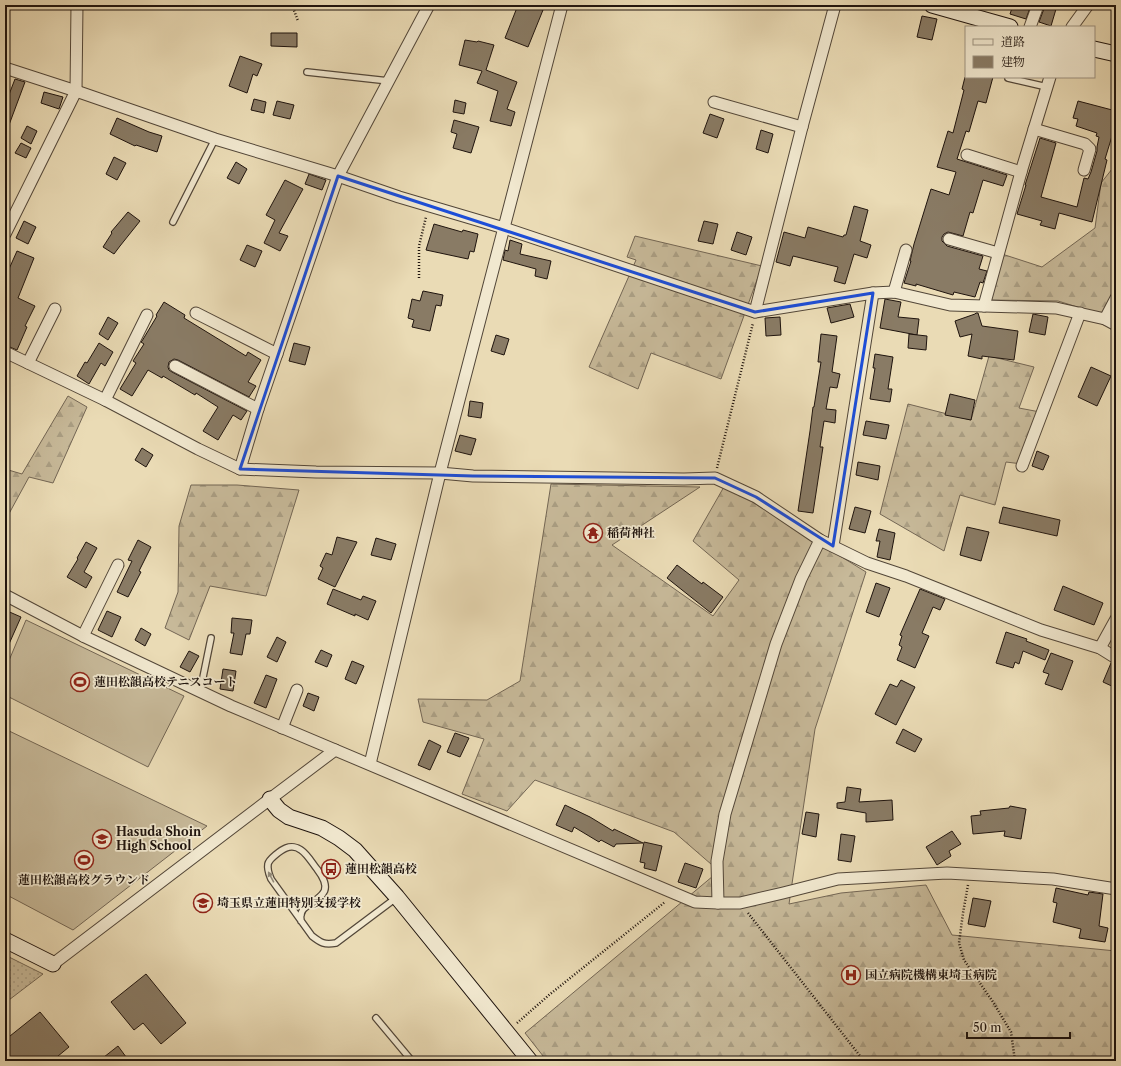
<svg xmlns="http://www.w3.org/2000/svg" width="1121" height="1066" viewBox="0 0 1121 1066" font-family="'Libre Caslon Text','Noto Serif JP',serif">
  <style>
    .grass { fill: #c7b999; stroke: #736654 }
    .forest { fill: url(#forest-firs); stroke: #736654 }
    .park { fill: url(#park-dots); stroke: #736654 }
    .building { fill: #897b65; stroke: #1f140e }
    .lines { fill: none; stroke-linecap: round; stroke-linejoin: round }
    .lane-casing { stroke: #524638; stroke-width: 8 }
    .street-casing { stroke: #524638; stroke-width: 13 }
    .secondary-casing { stroke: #1f140e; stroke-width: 17 }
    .path { stroke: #1f140e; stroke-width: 2.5; stroke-dasharray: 1 2; stroke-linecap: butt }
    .lane { stroke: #f1e8cf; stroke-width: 5.5 }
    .street { stroke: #f1e8cf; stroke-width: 11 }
    .secondary { stroke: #f1e8cf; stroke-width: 15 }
    .oneway { fill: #928978 }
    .marked { fill: none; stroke: #1d4ed8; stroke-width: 3; stroke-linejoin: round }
    .labels { text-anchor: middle; stroke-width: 3.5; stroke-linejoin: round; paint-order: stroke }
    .poi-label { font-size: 12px; font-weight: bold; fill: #1f140e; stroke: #f1e8cf; text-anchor: start }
  </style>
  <defs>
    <pattern id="forest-firs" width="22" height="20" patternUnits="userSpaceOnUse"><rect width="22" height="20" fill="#c7b999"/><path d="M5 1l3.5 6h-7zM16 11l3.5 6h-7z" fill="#aa9e83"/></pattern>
    <pattern id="park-dots" width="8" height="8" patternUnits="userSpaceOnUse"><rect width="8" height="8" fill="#c7b999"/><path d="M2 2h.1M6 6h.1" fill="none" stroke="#aa9e83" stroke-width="1.8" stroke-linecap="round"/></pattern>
  </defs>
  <rect width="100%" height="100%" fill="#eadbb5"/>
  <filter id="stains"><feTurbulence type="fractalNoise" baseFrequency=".005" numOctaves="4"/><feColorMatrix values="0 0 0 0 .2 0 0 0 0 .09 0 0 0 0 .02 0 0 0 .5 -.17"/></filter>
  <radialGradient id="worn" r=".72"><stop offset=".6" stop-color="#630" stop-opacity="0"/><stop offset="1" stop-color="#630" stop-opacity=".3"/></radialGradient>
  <!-- grass -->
  <g class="grass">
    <polygon points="26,620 184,696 148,767 5,695 5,670"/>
    <polygon points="5,729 207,826 73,930 5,894"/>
  </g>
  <!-- forest -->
  <g class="forest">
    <polygon points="1116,164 1116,319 1058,301 990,300 1002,254 1042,267 1095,228 1101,183"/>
    <polygon points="635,236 762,266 721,379 651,353 638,389 589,367 636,260 627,257"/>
    <polygon points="989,356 1034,367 1019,408 1040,412 1022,464 1006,462 995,505 960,495 944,551 880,514 908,404 971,420"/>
    <polygon points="68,396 87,407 53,483 29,477 5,521 5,469 22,474"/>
    <polygon points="551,484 700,487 612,545 713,616 739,580 693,541 725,485 866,572 815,729 789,904 841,893 926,885 952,935 1116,951 1116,1061 547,1061 525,1033 719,871 674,832 535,780 507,811 462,794 484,739 423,722 418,699 487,700 520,681"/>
    <polygon points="191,485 237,485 299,490 266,596 210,586 189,640 165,628 178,592 179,526"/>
  </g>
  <!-- park -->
  <polygon class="park" points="5,955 43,974 5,1003"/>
  <!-- building -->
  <g class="building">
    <polygon points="518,5 524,5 543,10 528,47 505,38"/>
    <polygon points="1013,5 1031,5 1026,19 1010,14"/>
    <polygon points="1045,6 1056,9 1051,26 1039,22"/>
    <polygon points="922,16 937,19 932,40 917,37"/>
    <polygon points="271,33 297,33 297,47 271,46"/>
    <polygon points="465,40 477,42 478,41 494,45 486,70 517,82 507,109 515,112 511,126 490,121 498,91 477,83 482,71 459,65"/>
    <polygon points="240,56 262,64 257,76 253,74 247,93 229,86"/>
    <polygon points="965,77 993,77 986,103 978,101 969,132 966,131 957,159 1007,175 1003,186 983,180 973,213 970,212 963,236 948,232 944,234 942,237 942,241 947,246 983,256 979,269 987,271 983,283 980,282 975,297 954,292 953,295 916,284 916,286 904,283 911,261 910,261 914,244 931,189 949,195 956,172 937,167 948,131 953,133 964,90 962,89"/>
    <polygon points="15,79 25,82 6,133 5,133 5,105"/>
    <polygon points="44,92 63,97 59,109 41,103"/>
    <polygon points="254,99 266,102 264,113 251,110"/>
    <polygon points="455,100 466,103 464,114 453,112"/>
    <polygon points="277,101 294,105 290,119 273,115"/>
    <polygon points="1078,101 1116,111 1116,123 1105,159 1107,160 1092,222 1059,213 1055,229 1040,225 1042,221 1017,214 1026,185 1025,185 1040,138 1056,143 1041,197 1077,207 1084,178 1088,179 1091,172 1097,151 1097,147 1099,137 1096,136 1097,133 1076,126 1078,119 1073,118"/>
    <polygon points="710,114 724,119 717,138 703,133"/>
    <polygon points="117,118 149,132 162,136 157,152 136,145 135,146 110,134"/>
    <polygon points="454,120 479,127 471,153 453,148 457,134 451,132"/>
    <polygon points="27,126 37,131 31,144 21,138"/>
    <polygon points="761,130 773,134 768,153 756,149"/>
    <polygon points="21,143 31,148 26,158 15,153"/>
    <polygon points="114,157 126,163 117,180 106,174"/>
    <polygon points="236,162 247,169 239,184 227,178"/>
    <polygon points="309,174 326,180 322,190 305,184"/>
    <polygon points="285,180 303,189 279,233 288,236 280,251 264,243 275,220 266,215"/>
    <polygon points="854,206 868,210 860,241 871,245 867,258 854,254 845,284 834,281 838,267 793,256 790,266 776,262 784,232 805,238 808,227 843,237 844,235 846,235"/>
    <polygon points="128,212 140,221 120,246 114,254 103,247 112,233 111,232"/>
    <polygon points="24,221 36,227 28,244 16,238"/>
    <polygon points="704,221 718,224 713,244 698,241"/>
    <polygon points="434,224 462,232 463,230 478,234 474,252 470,251 468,259 426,250"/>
    <polygon points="737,232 752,237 746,255 731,250"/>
    <polygon points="510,240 522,244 520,254 551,261 547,279 535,276 536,269 503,260 505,250 508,251"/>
    <polygon points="247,245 262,251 255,267 240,260"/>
    <polygon points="17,251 34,258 18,298 35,306 25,326 27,327 17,350 5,345 5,278"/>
    <polygon points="423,291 443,295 441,306 436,305 430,331 412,327 414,320 408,318 412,299 420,301"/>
    <polygon points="885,299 901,302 898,317 919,319 917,335 880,328"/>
    <polygon points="164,302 185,315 184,318 246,356 248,352 261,360 248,382 256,386 249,397 178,360 174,359 169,362 168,367 169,370 172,372 247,411 241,420 233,415 218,440 203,431 218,407 196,393 195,395 163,376 162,378 148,370 132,396 120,389 136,363 133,361 144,344 141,342 142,341 157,316 156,315"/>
    <polygon points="850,304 854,317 831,323 827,308"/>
    <polygon points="976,313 978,313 982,326 1018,331 1014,360 982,356 982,359 968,356 972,334 960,337 955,321 975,314"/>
    <polygon points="1033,314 1048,317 1045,335 1029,332"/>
    <polygon points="108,317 118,323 108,340 99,334"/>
    <polygon points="780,317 781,335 766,336 765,318"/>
    <polygon points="821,334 837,336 832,372 840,374 837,388 830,387 826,409 836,410 835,423 824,421 820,447 823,447 813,513 798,511 810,431 813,407 814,407 821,362 818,362"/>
    <polygon points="909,334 927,336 926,350 908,348"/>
    <polygon points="496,335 509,339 504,355 491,351"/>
    <polygon points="99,343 113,352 105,366 101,363 89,384 77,376 85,362 87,363"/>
    <polygon points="294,343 310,347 305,365 289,361"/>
    <polygon points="875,354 893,357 888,389 892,389 890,402 870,399 875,368 873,368"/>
    <polygon points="1091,367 1111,376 1097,406 1078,397"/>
    <polygon points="950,394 975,400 971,420 945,415"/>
    <polygon points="470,401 483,403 481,418 468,416"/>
    <polygon points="866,421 889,425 886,439 863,435"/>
    <polygon points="460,435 476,439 471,455 455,451"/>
    <polygon points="142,448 153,455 146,467 135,460"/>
    <polygon points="1037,451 1049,456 1043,470 1032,466"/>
    <polygon points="858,462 880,466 878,480 856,475"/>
    <polygon points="855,507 871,511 865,533 849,529"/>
    <polygon points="1003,507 1060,520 1057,536 999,523"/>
    <polygon points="967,527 989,532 981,561 960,555"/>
    <polygon points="879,529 895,533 890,560 877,557 880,541 876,541"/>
    <polygon points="337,537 357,542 335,587 318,579 323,568 320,566 326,553 332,555"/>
    <polygon points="376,538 396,544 391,560 371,555"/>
    <polygon points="138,540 151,547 139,571 141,572 128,597 117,592 132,561 128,560"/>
    <polygon points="86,542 97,548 84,572 92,577 86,588 67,577 78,559 77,558"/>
    <polygon points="677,565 702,584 703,582 723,597 711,613 667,578"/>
    <polygon points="876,583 890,588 879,617 866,612"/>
    <polygon points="1063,586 1103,603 1094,625 1054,610"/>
    <polygon points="333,589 361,600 363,596 376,601 368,620 355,614 355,616 327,604"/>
    <polygon points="920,589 945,599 940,610 933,607 922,633 929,636 915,668 897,660 902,647 899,645 902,636 900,635"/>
    <polygon points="5,610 21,617 5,653"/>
    <polygon points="107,611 121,617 112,637 98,630"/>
    <polygon points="232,618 252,620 250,634 246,634 242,655 230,653 234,633 231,633"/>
    <polygon points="141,628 151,634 145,646 135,640"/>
    <polygon points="1006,632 1027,639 1026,641 1049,650 1045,660 1023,651 1019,664 1015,662 1013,668 996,663"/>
    <polygon points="277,637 286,642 277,662 267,657"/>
    <polygon points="321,650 332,655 327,667 315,662"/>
    <polygon points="189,651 199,656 190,672 180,667"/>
    <polygon points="1051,653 1073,661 1062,690 1045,684 1049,674 1043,672"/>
    <polygon points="352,661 364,666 356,684 345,679"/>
    <polygon points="1111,663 1116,665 1116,688 1103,682"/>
    <polygon points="223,669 236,671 233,691 220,689"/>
    <polygon points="266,675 277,679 266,708 254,703"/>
    <polygon points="901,680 915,687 896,725 875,714 890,684 897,687"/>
    <polygon points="308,693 319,697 314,711 303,706"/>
    <polygon points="903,729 922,739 915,752 896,743"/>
    <polygon points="455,733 469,738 460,757 447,752"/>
    <polygon points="429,740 441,746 430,770 418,765"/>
    <polygon points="847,787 861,789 859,802 892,800 893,820 866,822 866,813 837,808 837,803 845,802"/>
    <polygon points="565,805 590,817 613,831 614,829 643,843 616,844 614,847 601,840 599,842 574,827 572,832 556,825"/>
    <polygon points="1010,806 1026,809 1021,839 1004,836 1005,831 973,834 971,816 981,815 980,811 1009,808"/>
    <polygon points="806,812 819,814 816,837 802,834"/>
    <polygon points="952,831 961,844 949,851 951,856 937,865 926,847"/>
    <polygon points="841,834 855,836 851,862 838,860"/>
    <polygon points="644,842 662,846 656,871 644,868 645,863 640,862"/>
    <polygon points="685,863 703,869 696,888 678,882"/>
    <polygon points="1056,888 1088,895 1089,892 1103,894 1099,926 1108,928 1105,942 1079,938 1081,929 1053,922 1057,903 1053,902"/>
    <polygon points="973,898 991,901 985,927 968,924"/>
    <polygon points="146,974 186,1023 161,1044 143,1023 134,1030 111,1002"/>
    <polygon points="40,1012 69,1047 52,1061 5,1061 5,1040"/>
    <polygon points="118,1046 129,1061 99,1061"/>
  </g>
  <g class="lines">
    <defs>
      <g id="lane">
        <polyline points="307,72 389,81"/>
        <polyline points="1008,78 1047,87"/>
        <polyline points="173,222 215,139"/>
        <polyline points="200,692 211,638"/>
        <path d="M301,921C301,919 300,917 301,915C301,911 303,909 306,907C324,895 333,890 317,869C312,863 308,855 301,850C297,847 291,846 286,848C281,850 269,859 268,864C267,870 269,874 271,879L312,936C321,943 324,945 336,943L396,898"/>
        <polyline points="376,1018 412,1061"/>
      </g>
      <g id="street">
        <polyline points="1030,27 1038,5"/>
        <polyline points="1072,27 1088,5"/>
        <polyline points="5,68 76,91 215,139 338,176 399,197 504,228 755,312 873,293 894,292 950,305 1056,308 1105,319 1116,325"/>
        <polyline points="714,102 802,127"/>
        <polyline points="1034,129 1085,144 1090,149 1084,170"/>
        <polyline points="967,155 1021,172"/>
        <polyline points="5,234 76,91 77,5"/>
        <polyline points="949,239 998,253"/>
        <polyline points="894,292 906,250"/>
        <polyline points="984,306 1021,172 1050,77"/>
        <polyline points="755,312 802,127 835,5"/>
        <polyline points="196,313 277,354"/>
        <polyline points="1105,319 1116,298"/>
        <polyline points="5,352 105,400 198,449 240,469 316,472 440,473 473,476 684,479 715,478 756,497 820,540 867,563 906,576 1041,630 1100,648 1116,658"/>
        <polyline points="28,363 55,309"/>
        <polyline points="175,366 258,409"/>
        <polyline points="105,400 147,315"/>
        <polyline points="1022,466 1080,313"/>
        <polyline points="240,469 258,409 338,176 429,5"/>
        <polyline points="833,546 873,293"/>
        <polyline points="5,595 83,636 231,706 695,902 718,903 740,903 783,893 838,879 947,873 1053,879 1116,889"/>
        <polyline points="83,636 118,565"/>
        <polyline points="1100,648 1116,619"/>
        <polyline points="282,728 297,690"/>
        <polyline points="370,764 440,473 562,5"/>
        <polyline points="718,903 717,861 725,814 776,644 801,579 820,540"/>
        <polyline points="53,964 270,799 335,750"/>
      </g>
      <g id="secondary">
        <polyline points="932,5 1010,27"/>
        <polyline points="1094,49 1116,54"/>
        <polyline points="270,799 279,810 289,817 322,828 339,838 355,850 397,897 530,1061"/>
        <polyline points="5,940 53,964"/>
      </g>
    </defs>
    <!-- lane casing -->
    <use href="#lane" class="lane-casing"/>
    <!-- street casing -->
    <use href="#street" class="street-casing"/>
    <!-- secondary casing -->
    <use href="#secondary" class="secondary-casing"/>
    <!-- path -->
    <g class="path">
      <polyline points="292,5 298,21"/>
      <polyline points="419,278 419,246 426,217"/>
      <polyline points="717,468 753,323"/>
      <polyline points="968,885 963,913 959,943 964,960 993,1002 1011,1032 1015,1061"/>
      <polyline points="748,913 864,1061"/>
      <polyline points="517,1023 549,995 665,902"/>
    </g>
    <!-- lane -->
    <use href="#lane" class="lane"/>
    <!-- street -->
    <use href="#street" class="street"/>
    <!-- secondary -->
    <use href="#secondary" class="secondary"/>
  </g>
  <!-- one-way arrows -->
  <defs><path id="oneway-solid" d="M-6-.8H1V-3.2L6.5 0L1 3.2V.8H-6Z"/></defs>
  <use class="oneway" href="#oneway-solid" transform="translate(271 877) rotate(-118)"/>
  <!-- marked area -->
  <path class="marked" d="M338,176L755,312L873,293L833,546L756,497L715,478L473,476L240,469Z"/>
  <!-- icons -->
  <defs>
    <symbol id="temple-ring" viewBox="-11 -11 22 22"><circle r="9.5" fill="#f1e8cf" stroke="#8f2418" stroke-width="1.5"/><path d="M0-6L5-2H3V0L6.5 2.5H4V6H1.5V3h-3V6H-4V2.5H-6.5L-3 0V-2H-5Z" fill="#8f2418"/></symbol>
    <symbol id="stadium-ring" viewBox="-11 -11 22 22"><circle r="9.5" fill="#f1e8cf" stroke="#8f2418" stroke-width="1.5"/><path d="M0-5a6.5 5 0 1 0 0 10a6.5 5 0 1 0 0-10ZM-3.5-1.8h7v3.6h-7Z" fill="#8f2418"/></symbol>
    <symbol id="school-ring" viewBox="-11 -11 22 22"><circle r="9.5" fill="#f1e8cf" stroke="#8f2418" stroke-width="1.5"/><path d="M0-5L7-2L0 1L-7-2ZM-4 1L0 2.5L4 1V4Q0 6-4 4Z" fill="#8f2418"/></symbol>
    <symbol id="bus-ring" viewBox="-11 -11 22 22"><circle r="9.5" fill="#f1e8cf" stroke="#8f2418" stroke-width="1.5"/><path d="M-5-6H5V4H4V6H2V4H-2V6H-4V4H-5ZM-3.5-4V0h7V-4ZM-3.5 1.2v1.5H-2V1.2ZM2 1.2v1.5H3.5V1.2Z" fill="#8f2418"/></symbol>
    <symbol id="hospital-ring" viewBox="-11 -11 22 22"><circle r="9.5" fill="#f1e8cf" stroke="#8f2418" stroke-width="1.5"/><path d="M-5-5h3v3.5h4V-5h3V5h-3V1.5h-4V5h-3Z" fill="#8f2418"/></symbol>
  </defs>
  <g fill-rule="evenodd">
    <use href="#temple-ring" x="582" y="522" width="22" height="22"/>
    <use href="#stadium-ring" x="69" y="671" width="22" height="22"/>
    <use href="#school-ring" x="91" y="828" width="22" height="22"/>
    <use href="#stadium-ring" x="73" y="849" width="22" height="22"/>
    <use href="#bus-ring" x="320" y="858" width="22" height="22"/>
    <use href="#school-ring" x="192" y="892" width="22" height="22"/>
    <use href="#hospital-ring" x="840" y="964" width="22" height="22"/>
  </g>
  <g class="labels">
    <!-- poi labels -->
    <g class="poi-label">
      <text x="607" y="537">稲荷神社</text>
      <text x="94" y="686">蓮田松韻高校テニスコート</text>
      <text x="116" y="836">Hasuda Shoin<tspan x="116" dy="14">High School</tspan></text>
      <text x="345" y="873">蓮田松韻高校</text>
      <text x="84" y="884" text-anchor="middle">蓮田松韻高校グラウンド</text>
      <text x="217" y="907">埼玉県立蓮田特別支援学校</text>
      <text x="865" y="979">国立病院機構東埼玉病院</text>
    </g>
  </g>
  <!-- margin -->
  <rect width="1121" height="1066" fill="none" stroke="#eadbb5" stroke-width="20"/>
  <rect x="6" y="6" width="1109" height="1054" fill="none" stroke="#1f140e" stroke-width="2"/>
  <rect x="10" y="10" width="1101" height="1046" fill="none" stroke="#1f140e"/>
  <!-- legend -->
  <rect x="965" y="26" width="130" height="52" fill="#f1e8cf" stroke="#9d9382"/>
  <rect x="973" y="39" width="20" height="6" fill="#f1e8cf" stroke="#9d9382"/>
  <text x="1001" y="46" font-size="12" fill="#1f140e">道路</text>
  <rect x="973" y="56" width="20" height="12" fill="#897b65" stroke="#9d9382"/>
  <text x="1001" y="66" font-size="12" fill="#1f140e">建物</text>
  <!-- scale -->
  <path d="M967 1032v6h103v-6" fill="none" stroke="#1f140e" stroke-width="2"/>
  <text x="973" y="1032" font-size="12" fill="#1f140e" stroke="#f1e8cf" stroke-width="3" paint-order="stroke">50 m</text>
  <rect width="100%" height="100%" filter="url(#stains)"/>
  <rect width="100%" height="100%" fill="url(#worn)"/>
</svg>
